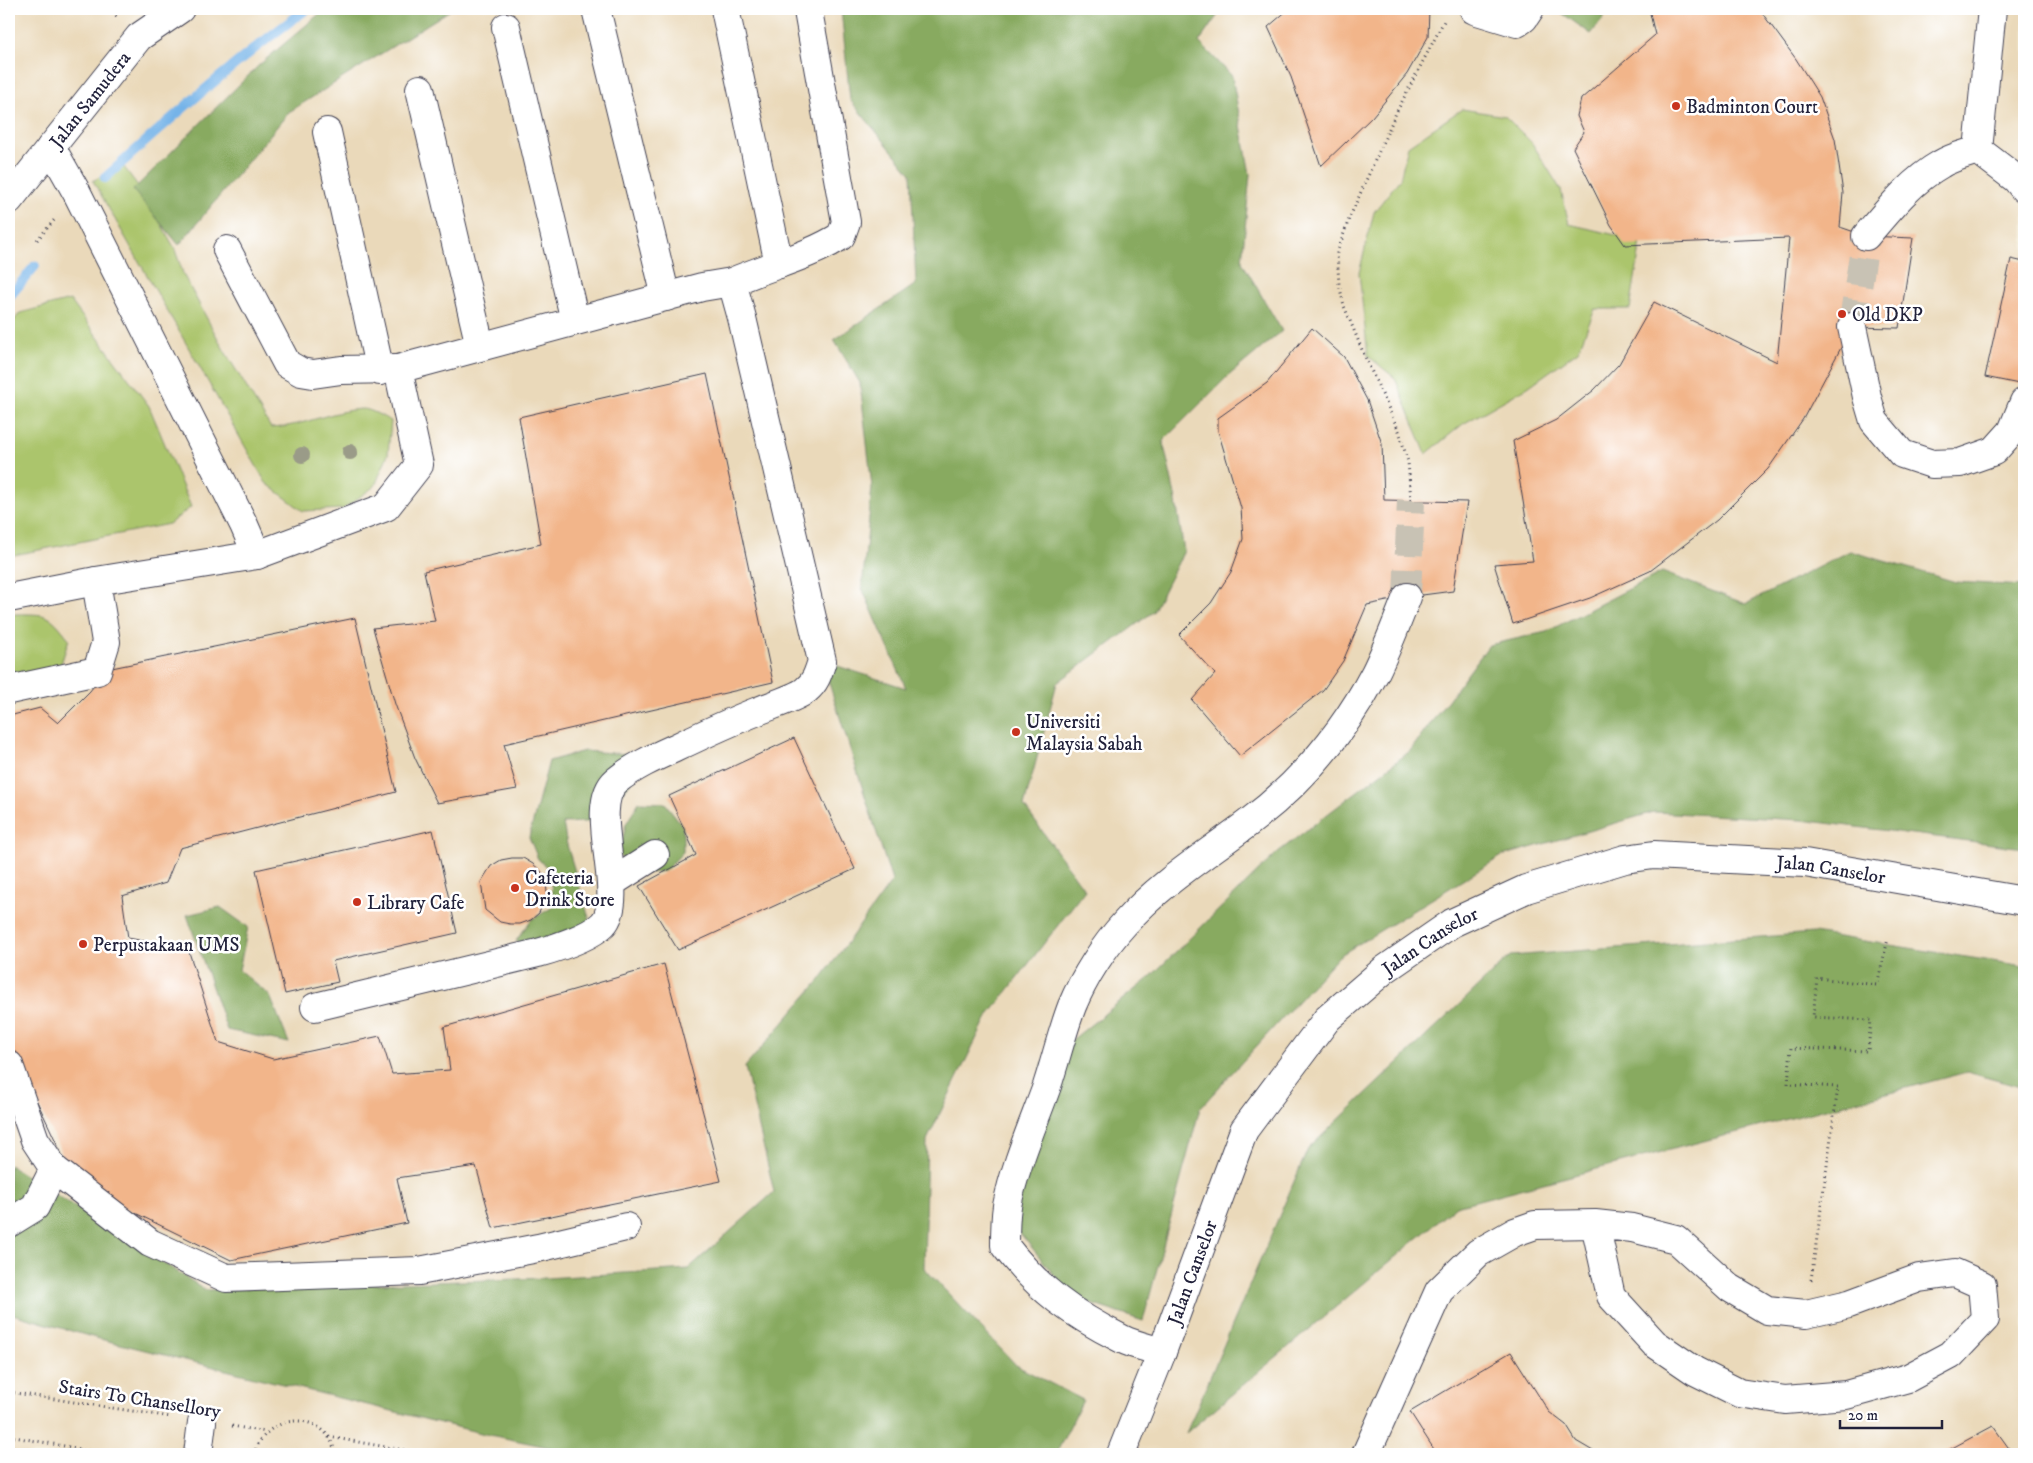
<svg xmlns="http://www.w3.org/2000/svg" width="2033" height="1463" viewBox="0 0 2033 1463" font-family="'IM FELL DW Pica',serif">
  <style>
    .built { fill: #ead9ba }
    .green { fill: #abc56c; stroke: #667454 }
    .forest { fill: #88aa60; stroke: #55664e }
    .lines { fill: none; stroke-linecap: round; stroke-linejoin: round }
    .stream { stroke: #75b3e8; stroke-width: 10 }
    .building { fill: #f2b58a }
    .minor-tunnel { stroke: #c8c2b4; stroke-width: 28; stroke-dasharray: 28 14; stroke-linecap: butt }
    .minor-casing { stroke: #414052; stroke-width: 30 }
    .path { stroke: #414052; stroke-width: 3; stroke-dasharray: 1 4; stroke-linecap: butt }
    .minor { stroke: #fff; stroke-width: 28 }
    .tree { fill: #9a9b88 }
    .poi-dot { fill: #c8321e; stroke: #fff; stroke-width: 2 }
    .labels { text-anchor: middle; stroke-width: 5; stroke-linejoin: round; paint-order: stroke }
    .street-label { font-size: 19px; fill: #22223b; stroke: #fff }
    .poi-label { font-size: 19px; fill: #22223b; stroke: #fff; text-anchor: start }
  </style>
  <rect width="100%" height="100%" fill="#fff"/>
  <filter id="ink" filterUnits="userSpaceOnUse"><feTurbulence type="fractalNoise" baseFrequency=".02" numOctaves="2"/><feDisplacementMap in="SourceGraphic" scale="10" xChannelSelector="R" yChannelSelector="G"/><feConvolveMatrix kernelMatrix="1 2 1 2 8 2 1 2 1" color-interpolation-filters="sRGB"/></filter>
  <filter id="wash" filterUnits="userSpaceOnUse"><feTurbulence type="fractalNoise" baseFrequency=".0096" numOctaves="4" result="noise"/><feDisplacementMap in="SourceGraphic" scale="20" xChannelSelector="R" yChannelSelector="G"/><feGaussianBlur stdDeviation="1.12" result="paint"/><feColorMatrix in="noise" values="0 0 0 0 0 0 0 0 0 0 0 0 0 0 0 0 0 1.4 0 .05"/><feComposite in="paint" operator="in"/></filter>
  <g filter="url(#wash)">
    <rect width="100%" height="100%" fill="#f2ead2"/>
    <!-- built -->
    <rect class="built" x="9" y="9" width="2015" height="1445"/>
    <!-- green -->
    <g class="green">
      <polygon points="1462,109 1505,116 1532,143 1561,190 1569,224 1641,241 1630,309 1595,309 1578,351 1528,387 1463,424 1426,454 1395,378 1368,356 1359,273 1374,212 1400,179 1408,146"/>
      <path d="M121,163L144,194L174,247L184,276L224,350L271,428C301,427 333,410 362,409C371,409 383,417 391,421L388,454L375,486L343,509L303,511L266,483L93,181Z"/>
      <polygon points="70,300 149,406 191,507 169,524 9,556 9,327 20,313"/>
      <path d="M15,614C48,614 49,613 69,639L60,667L9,682V616Z"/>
    </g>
    <!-- forest -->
    <g class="forest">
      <polygon points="325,9 452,9 289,112 179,245 133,190 258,66"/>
      <polygon points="841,9 1222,9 1199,42 1232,76 1250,174 1242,262 1282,331 1227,377 1163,441 1175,495 1184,551 1153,612 1057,683 1024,806 1085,890 986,1019 927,1140 924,1268 1017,1366 1083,1400 1056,1454 582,1454 485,1434 92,1337 9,1313 9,1165 206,1290 546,1278 688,1269 774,1192 745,1067 820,980 892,881 822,661 906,688 862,588 872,487 860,383 834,340 916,284 911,174 850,100"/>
      <polygon points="1556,9 1611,9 1591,34"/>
      <polygon points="1850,551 1956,582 2024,586 2024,848 1801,820 1654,812 1502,856 1339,956 1200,1108 1143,1321 1073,1298 1006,1216 1042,1064 1149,978 1278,852 1410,751 1489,645 1546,632 1662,572 1746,604"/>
      <polygon points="584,751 628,754 645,762 603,821 563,823 567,845 592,928 549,959 516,941 531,920 553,907 550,870 538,859 529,837 549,761"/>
      <polygon points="639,802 665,803 683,826 683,852 665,871 637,874 619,855 626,824"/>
      <polygon points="220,907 248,927 239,970 270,996 289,1043 227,1030 187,915"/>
      <polygon points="1813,933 2024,966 2024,1088 1967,1072 1456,1206 1186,1433 1308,1149 1510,956"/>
    </g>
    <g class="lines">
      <!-- stream -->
      <g class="stream">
        <path d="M105,178C170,119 236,60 307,9"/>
        <polyline points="9,297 35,266"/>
      </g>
    </g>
    <g id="blocks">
      <!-- building -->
      <g class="building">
        <polygon points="1289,9 1429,9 1428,37 1407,74 1372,117 1321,166 1291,77 1268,27"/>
        <polygon points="1649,9 1757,9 1762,13 1796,59 1820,97 1835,139 1843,193 1840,227 1866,236 1913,238 1899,328 1852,327 1803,419 1768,469 1717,520 1650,571 1590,598 1513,624 1494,564 1533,561 1513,441 1556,420 1594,390 1619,364 1654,302 1777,362 1789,238 1625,245 1611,225 1573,148 1584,132 1577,116 1581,99 1655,35"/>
        <polygon points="2011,259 2024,262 2024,385 1985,377"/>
        <polygon points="1312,328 1344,357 1367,400 1382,444 1384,500 1467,502 1453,591 1407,597 1367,605 1343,661 1323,690 1240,756 1192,700 1215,674 1179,635 1211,603 1231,572 1243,539 1241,508 1218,431 1218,418 1267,383"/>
        <polygon points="707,374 773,682 504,744 517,789 437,803 415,758 395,704 373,628 435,621 424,571 541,544 519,417"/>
        <polygon points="355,618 396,792 180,848 166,883 122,896 128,938 188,949 218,1042 273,1059 380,1036 392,1074 450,1070 444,1027 664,964 721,1181 493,1228 476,1166 397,1178 407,1223 231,1260 76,1184 9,1042 9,716 40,708 58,723 90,691 107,669"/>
        <polygon points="794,738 855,869 678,950 639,886 696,855 669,796"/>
        <polygon points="433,830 457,933 333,961 338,982 285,994 256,870"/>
        <polygon points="512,858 523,858 533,864 541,871 546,881 547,893 539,913 531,920 520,924 510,924 500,922 485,910 481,882 491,866 501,860"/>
        <polygon points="1511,1352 1549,1412 1566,1425 1576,1441 1598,1454 1437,1454 1410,1412"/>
        <polygon points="1993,1426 2013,1454 1941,1454"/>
      </g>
    </g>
  </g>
  <g filter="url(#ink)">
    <use href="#blocks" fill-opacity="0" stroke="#414052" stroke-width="1"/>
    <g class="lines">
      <!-- minor-tunnel -->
      <g class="minor-tunnel">
        <polyline points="1852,327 1866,236"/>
        <polyline points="1407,597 1411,500"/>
      </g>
      <defs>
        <g id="minor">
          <polyline points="596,9 666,297"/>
          <polyline points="725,9 779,264"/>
          <polyline points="1474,9 1474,10 1517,23 1524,18 1530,9"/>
          <polyline points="1992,9 1978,150 2016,179 2024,189"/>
          <polyline points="506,27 575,321"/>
          <polyline points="420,89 480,346"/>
          <polyline points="327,132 380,371"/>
          <path id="s1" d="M9,200L139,37L180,9"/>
          <path d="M1866,236C1888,210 1911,181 1941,164C1952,157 1966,154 1978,150"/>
          <polyline points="227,250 287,364 301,372 313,374 341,370 396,369"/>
          <path d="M732,282C768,266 808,257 841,236L846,222L808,11"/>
          <polyline points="1852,327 1867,397 1874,421 1902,454 1932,464 1960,463 1994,451 2012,431 2024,402"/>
          <path d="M257,555L386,507L419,465L398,369L702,287L732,282L742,318L822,661C818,673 816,682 806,690C798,697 770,706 758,711C730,722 702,735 675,748C655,757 633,767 616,781C586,807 628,897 603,924C590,937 556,948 538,953L315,1007"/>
          <polyline points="9,598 96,581 257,555 244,525 77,193 51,147"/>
          <polyline points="9,690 97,671 106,642 96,581"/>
          <polyline points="611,883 655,855"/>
          <polyline points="9,1065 35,1140 54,1169 150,1243 226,1278 419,1271 538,1248 626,1227"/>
          <polyline points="9,1223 35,1207 54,1169"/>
          <path d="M1162,1352C1149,1348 1134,1345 1122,1339C1072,1314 1039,1290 1005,1246C1005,1233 1005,1219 1007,1206C1015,1165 1033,1125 1047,1086C1056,1059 1062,1032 1072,1006C1084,977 1104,946 1125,923C1160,883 1206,855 1248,823C1301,783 1344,732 1375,673C1387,649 1397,622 1407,597"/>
          <polyline points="198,1454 202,1422"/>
          <path id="s2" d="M1121,1454L1162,1352L1244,1130L1327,1019L1384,970L1452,923L1526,889L1625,859L1654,855L1805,863L2024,901"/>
          <polyline points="1366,1454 1439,1291 1478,1253 1515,1232 1535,1225 1595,1224 1632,1228 1676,1239 1730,1288 1767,1310 1806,1314 1849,1304 1919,1278 1955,1273 1982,1285 1985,1319 1951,1355 1908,1378 1846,1395 1785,1400 1739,1393 1695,1371 1654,1343 1611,1296 1595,1224"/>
        </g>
      </defs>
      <!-- minor casing -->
      <use href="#minor" class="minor-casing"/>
      <!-- path -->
      <g class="path">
        <polyline points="108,9 117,17"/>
        <polyline points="37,240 56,218"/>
        <polyline points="1411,500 1408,462 1399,431 1365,357 1344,306 1339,284 1337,253 1349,219 1396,113 1444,21"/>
        <polyline points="1811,1280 1838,1087 1788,1084 1791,1048 1868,1051 1871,1020 1813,1017 1817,978 1877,985 1888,939"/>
        <polyline points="9,1392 171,1417"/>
        <polyline points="232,1426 266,1432"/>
        <polyline points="9,1436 108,1454"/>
        <polyline points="329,1437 427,1454"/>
        <path d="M254,1454C268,1409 329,1411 335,1454"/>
      </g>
      <!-- minor -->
      <use href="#minor" class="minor"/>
    </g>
    <!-- trees -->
    <g class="tree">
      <circle cx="350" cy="452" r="8"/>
      <circle cx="302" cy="455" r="8"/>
    </g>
  </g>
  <!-- markers -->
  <g class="poi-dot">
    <circle cx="1676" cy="106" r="5"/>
    <circle cx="1842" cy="314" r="5"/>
    <circle cx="1016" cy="732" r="5"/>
    <circle cx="515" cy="888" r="5"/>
    <circle cx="357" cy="902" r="5"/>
    <circle cx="83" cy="944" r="5"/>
  </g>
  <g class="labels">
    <!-- street labels -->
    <g class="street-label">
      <text dy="7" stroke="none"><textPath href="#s1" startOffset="129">Jalan Samudera</textPath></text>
      <text dy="7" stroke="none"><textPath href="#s2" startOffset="1035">Jalan Canselor</textPath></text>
      <text dy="7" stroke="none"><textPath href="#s2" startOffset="615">Jalan Canselor</textPath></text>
      <text dy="7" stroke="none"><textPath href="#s2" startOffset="195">Jalan Canselor</textPath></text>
      <text transform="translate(140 1398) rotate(9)" y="7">Stairs To Chansellory</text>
    </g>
    <!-- poi labels -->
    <g class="poi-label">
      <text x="1686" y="113">Badminton Court</text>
      <text x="1852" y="321">Old DKP</text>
      <text x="1026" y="728">Universiti<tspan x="1026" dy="22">Malaysia Sabah</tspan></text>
      <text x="525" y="884">Cafeteria<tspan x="525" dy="22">Drink Store</tspan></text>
      <text x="367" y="909">Library Cafe</text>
      <text x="93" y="951">Perpustakaan UMS</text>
    </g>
  </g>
  <!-- margin -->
  <rect width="2033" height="1463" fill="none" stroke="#fff" stroke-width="30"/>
  <!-- scale -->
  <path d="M1840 1420v8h102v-8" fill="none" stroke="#22223b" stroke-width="2.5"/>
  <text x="1848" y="1420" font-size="15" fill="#22223b" stroke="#ffffff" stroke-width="4" paint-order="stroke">20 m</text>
</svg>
